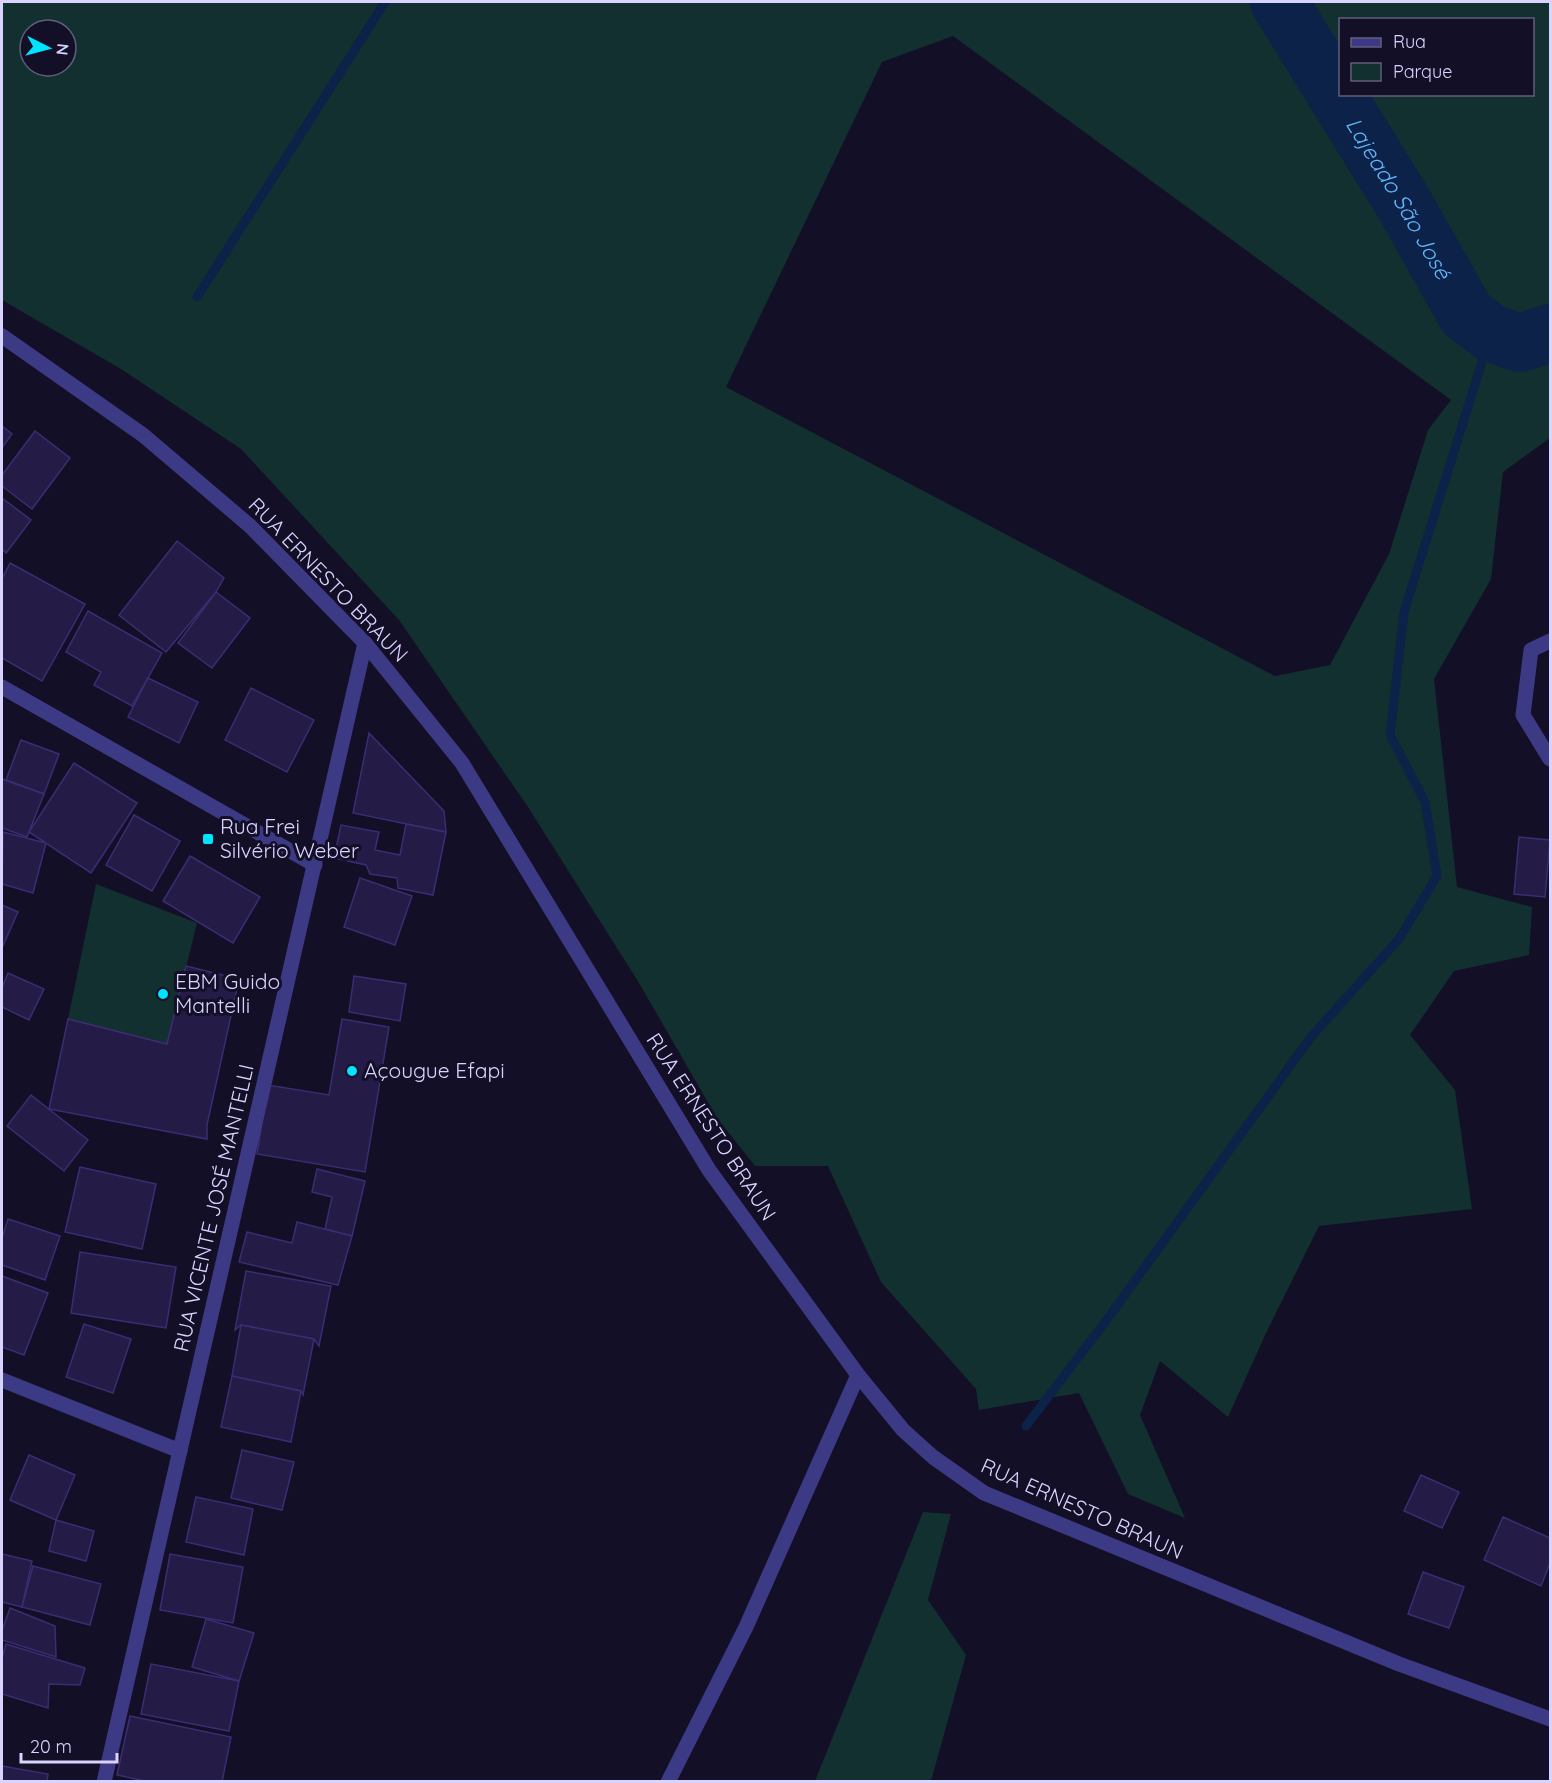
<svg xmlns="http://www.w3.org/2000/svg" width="1552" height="1783" viewBox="0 0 1552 1783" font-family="Quicksand,sans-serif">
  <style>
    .green { fill: #12302f; fill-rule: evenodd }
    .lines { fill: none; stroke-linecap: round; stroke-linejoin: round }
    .stream { stroke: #0c2248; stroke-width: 9 }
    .river { stroke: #0c2248; stroke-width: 58 }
    .building { fill: #241b47; stroke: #3b2d73; stroke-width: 1.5 }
    .service { stroke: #3d3a85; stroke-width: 15 }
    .minor { stroke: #3d3a85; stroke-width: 15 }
    .tertiary { stroke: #3d3a85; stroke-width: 15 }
    .poi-dot { fill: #00e5ff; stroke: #130f26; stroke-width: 2 }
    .labels { text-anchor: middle; stroke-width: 6; stroke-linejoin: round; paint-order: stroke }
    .street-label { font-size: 21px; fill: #d9d4ff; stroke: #130f26 }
    .poi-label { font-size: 21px; fill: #d9d4ff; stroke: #130f26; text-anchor: start }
    .water-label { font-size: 22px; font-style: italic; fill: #62b6ff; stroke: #130f26 }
  </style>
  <rect width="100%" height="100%" fill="#130f26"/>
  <!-- green -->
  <g class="green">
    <path d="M2,2H1550V438L1503,472L1491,579L1434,679L1457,887L1532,907L1529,955L1454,971L1410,1035L1455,1090L1472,1209L1319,1226L1267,1331L1228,1417L1160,1361L1140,1415L1185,1518L1128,1494L1079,1393L979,1410L976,1389L881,1282L828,1166H755L717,1118L639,983L528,807L399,620L241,449L121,369L2,300ZM1340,20H1532V94H1340ZM30,30H66V66H30ZM953,36L1451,400L1428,430L1389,554L1330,665L1275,676L726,387L882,62Z"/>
    <polygon points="96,884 197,923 167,1044 68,1019"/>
    <polygon points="923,1512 951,1514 928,1600 966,1655 931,1781 815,1781"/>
  </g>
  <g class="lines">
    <!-- stream -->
    <g class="stream">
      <polyline points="197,297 385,2"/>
      <polyline points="1026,1426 1111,1314 1311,1037 1399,939 1437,876 1425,802 1390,735 1404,612 1491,333"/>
    </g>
    <!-- river -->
    <path class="river" id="s1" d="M1279,2L1404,204L1466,314L1491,333L1520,343L1550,333"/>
  </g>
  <!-- building -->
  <g class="building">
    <polygon points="2,426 12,434 2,448"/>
    <polygon points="35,431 70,458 32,509 2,486 2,475"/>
    <polygon points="2,498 31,520 6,553 2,549"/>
    <polygon points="177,541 224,578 216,592 166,652 119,615"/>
    <polygon points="10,563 85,604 42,681 2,658 2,579"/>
    <polygon points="216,592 250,618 212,668 178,643"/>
    <polygon points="88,611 162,653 132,706 94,685 101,672 66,652"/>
    <polygon points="148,678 198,702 179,743 128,717"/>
    <polygon points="251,688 314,720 287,772 225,740"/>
    <polygon points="369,733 444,811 446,832 353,813"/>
    <polygon points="21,740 59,754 44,794 6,780"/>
    <polygon points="74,763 137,803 91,873 29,832"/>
    <polygon points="2,779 44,794 27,837 2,828"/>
    <polygon points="134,815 180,841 152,891 106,865"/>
    <polygon points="406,824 446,832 433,895 398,888 397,878 370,874 366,865 334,858 341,825 379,832 375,850 400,855"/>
    <polygon points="3,832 46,843 33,893 2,884"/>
    <polygon points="1519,837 1550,840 1545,897 1514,894"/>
    <polygon points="190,856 260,897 233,943 163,901"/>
    <polygon points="360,878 412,896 395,945 344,927"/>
    <polygon points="2,905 18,912 2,948"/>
    <polygon points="186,966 239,979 207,1125 207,1139 49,1109 68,1019 167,1044"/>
    <polygon points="8,973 44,989 29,1020 2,1007 2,988"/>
    <polygon points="354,976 406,984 400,1021 349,1012"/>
    <polygon points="342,1019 389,1027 365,1172 257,1154 268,1085 329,1095"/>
    <polygon points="31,1095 88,1140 64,1171 7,1126"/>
    <polygon points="80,1167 156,1184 142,1249 65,1232"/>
    <polygon points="317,1169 365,1181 352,1236 325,1229 332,1197 312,1192"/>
    <polygon points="8,1219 60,1236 45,1280 2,1265 2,1238"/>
    <polygon points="297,1222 352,1236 338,1285 239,1262 247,1232 292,1243"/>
    <polygon points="80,1252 176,1267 166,1328 71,1313"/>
    <polygon points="246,1271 331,1286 319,1346 314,1339 241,1325 235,1330"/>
    <polygon points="2,1276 48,1293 24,1355 2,1347"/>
    <polygon points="84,1324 131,1339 113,1393 66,1377"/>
    <polygon points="241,1325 314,1339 303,1395 301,1391 232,1376"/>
    <polygon points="232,1376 301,1391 291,1442 221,1427"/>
    <polygon points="242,1450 294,1462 282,1510 231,1498"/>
    <polygon points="29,1455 75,1475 56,1520 10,1500"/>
    <polygon points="1421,1475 1459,1492 1442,1528 1404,1511"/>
    <polygon points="196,1497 253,1509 244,1555 186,1542"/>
    <polygon points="1503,1517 1550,1538 1550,1563 1541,1586 1484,1560"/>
    <polygon points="56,1520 94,1531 86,1561 49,1551"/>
    <polygon points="2,1554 32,1561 22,1607 2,1602"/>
    <polygon points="170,1554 243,1567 233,1623 160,1610"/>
    <polygon points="33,1566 101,1584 90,1625 22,1607"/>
    <polygon points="1423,1572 1464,1587 1449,1628 1408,1614"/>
    <polygon points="10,1608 55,1626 56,1657 2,1640 2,1631"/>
    <polygon points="206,1619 254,1633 239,1681 192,1667"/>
    <polygon points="6,1644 85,1668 80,1685 49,1684 48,1708 2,1694 2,1658"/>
    <polygon points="151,1664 239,1681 229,1731 141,1714"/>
    <polygon points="130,1716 231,1737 222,1782 150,1782 117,1775"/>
    <polygon points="2,1766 48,1774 47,1782 2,1782"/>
  </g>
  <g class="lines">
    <!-- service -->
    <g class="service">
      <polyline points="1550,641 1531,650 1523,715 1550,759"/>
      <polyline points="668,1782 746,1627 858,1375"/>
    </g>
    <!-- minor -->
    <g class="minor">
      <polyline points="2,687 315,865"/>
      <polyline points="2,1380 180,1451"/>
      <polyline points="104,1782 365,643"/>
    </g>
    <!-- tertiary -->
    <polyline class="tertiary" points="2,336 143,435 250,526 365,643 462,763 709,1170 858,1375 903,1430 933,1457 984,1493 1399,1664 1550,1719"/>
  </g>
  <!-- markers -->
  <g class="poi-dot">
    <rect x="202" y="833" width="12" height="12" rx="3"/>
    <circle cx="163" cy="994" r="6"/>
    <circle cx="352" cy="1071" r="6"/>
  </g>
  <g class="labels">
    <!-- street labels -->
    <g class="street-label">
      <text transform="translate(328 580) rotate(46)" y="7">RUA ERNESTO BRAUN</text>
      <text transform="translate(711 1127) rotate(57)" y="7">RUA ERNESTO BRAUN</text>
      <text transform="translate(214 1208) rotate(-77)" y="7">RUA VICENTE JOSÉ MANTELLI</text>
      <text transform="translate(1082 1509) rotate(24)" y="7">RUA ERNESTO BRAUN</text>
    </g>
    <!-- poi labels -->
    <g class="poi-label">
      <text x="220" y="834">Rua Frei<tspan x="220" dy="24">Silvério Weber</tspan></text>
      <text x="175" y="989">EBM Guido<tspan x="175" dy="24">Mantelli</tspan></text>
      <text x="364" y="1078">Açougue Efapi</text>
    </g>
    <!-- water labels -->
    <g class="water-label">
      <text dy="8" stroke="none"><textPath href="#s1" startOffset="230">Lajeado São José</textPath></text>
    </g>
  </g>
  <!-- border -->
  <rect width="1552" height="1783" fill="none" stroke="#d9d4ff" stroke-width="6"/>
  <!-- legend -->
  <rect x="1339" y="18" width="195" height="78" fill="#130f26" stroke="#625e7d" stroke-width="1.5"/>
  <rect x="1351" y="38" width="30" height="9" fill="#3d3a85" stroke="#625e7d" stroke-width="1.5"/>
  <text x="1393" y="48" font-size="18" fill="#d9d4ff">Rua</text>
  <rect x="1351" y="63" width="30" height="18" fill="#12302f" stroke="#625e7d" stroke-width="1.5"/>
  <text x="1393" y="78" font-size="18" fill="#d9d4ff">Parque</text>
  <!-- north arrow -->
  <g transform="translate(48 48) rotate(96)"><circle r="28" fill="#130f26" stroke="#625e7d" stroke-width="1.5"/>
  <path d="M0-4.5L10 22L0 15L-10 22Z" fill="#00e5ff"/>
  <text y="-9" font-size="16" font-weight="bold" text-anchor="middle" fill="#d9d4ff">N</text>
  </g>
  <!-- scale -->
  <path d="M21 1753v9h96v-9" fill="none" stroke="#d9d4ff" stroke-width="3"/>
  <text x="30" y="1753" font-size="18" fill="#d9d4ff" stroke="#130f26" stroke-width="4.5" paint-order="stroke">20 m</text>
</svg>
